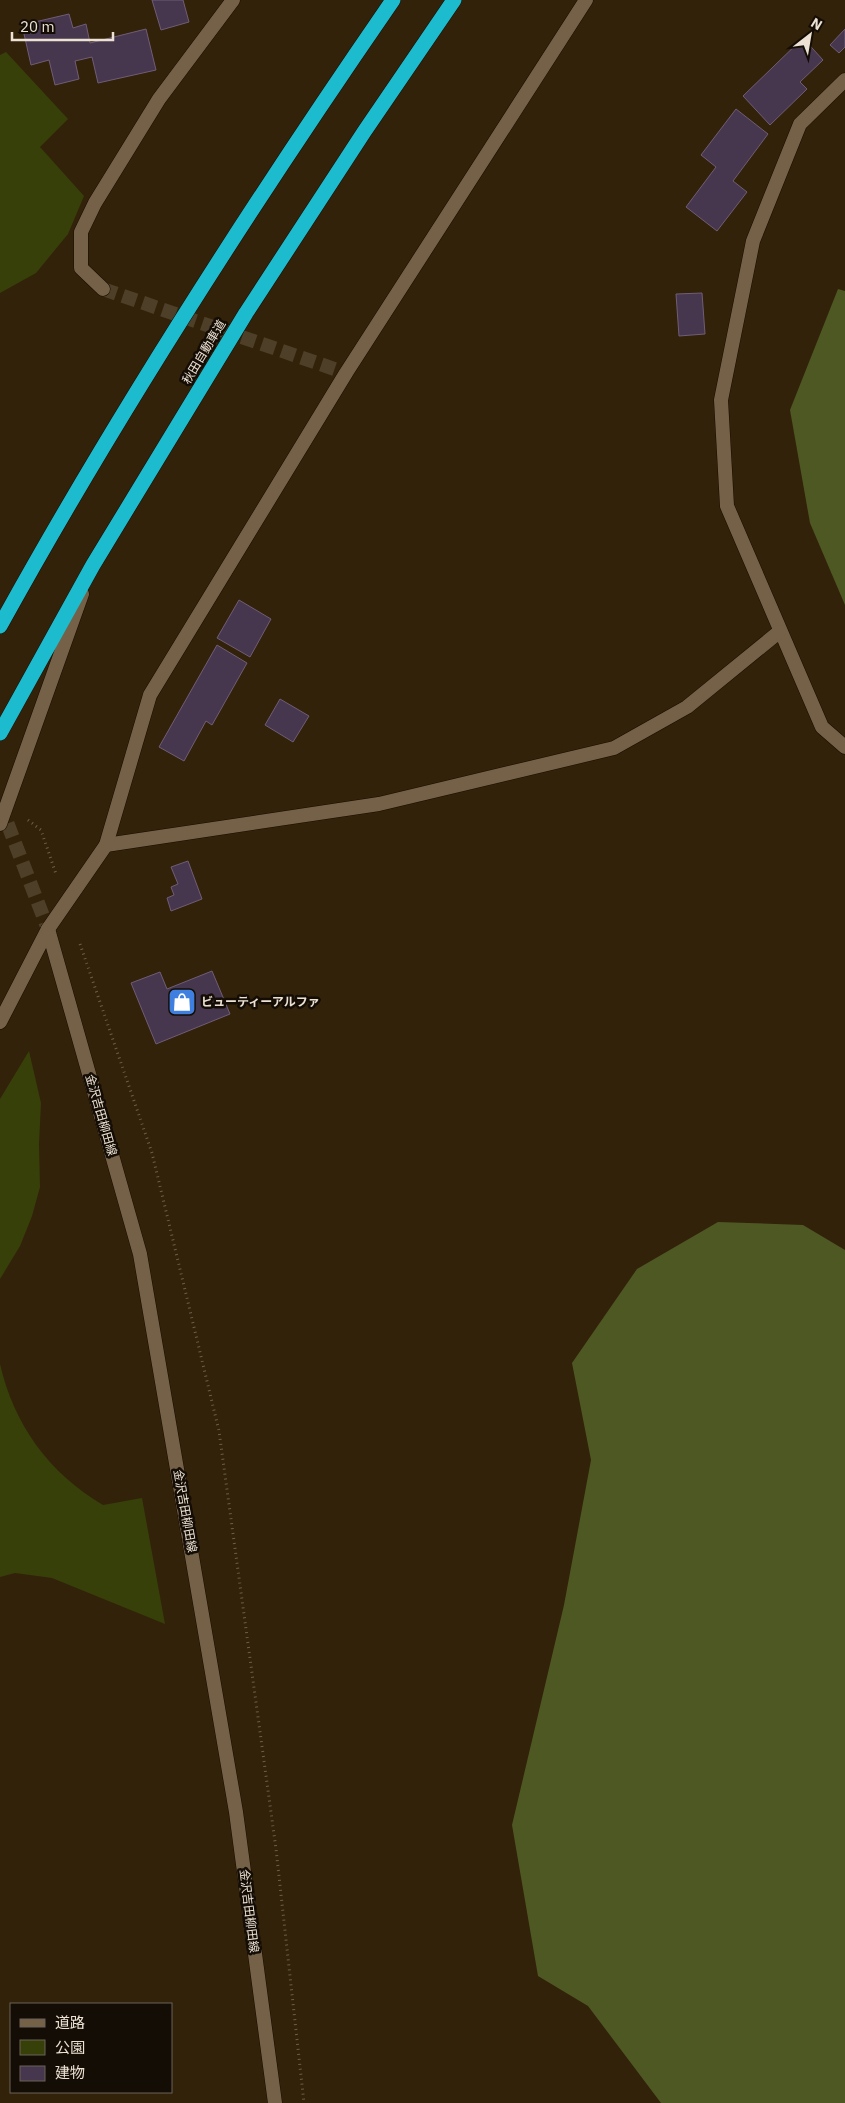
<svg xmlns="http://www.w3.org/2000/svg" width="845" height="2103" viewBox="0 0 845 2103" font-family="'IBM Plex Sans','Noto Sans JP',sans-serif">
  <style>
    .green { fill: #374009 }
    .forest { fill: #4e5823 }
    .building { fill: #47374e; stroke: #6f5d76 }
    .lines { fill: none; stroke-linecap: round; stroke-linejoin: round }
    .minor-tunnel { stroke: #4e3f28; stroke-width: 14; stroke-dasharray: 14 7; stroke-linecap: butt }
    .secondary-tunnel { stroke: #4e3f28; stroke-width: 14; stroke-dasharray: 14 7; stroke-linecap: butt }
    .service-casing { stroke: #1a0b00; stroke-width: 15 }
    .minor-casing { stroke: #1a0b00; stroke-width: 15 }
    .secondary-casing { stroke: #1a0b00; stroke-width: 15 }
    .motorway-casing { stroke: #1a0b00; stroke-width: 16 }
    .path { stroke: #6d5f4a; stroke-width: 3; stroke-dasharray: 1 4; stroke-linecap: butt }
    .service { stroke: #746148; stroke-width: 14 }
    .minor { stroke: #746148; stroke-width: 14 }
    .secondary { stroke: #746148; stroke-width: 14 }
    .motorway { stroke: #1cbbce; stroke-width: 15 }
    .labels { text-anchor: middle; stroke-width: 5; stroke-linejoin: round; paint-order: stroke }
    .street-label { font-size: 12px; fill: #ece1d3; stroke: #140d05 }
    .poi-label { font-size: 12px; font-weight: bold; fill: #ece1d3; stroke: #140d05; text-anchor: start }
  </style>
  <rect width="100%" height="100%" fill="#32220a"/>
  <!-- green -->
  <g class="green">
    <polygon points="6,52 68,119 40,147 84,196 68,234 36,273 0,293 0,55"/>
    <polygon points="29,1051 41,1103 39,1144 40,1187 32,1216 20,1246 0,1279 0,1099"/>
    <path d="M0,1364C14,1425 49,1473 103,1505L142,1498L165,1624L52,1578L15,1573L0,1577Z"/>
  </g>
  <!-- forest -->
  <g class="forest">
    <polygon points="838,289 845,291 845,605 810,523 790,410"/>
    <polygon points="718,1222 803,1225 845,1250 845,2103 661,2103 588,2006 538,1976 512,1825 564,1605 591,1460 572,1363 637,1269"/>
  </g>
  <!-- building -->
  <g class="building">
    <polygon points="152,0 183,0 189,22 161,30"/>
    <polygon points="69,14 73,28 86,24 90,43 146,29 156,70 98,83 92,57 75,61 79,79 55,85 49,60 31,65 22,25"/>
    <polygon points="845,29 845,47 839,53 830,45"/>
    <polygon points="803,38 823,60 800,82 807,89 770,125 743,96"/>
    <polygon points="736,109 768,134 733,181 747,192 717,231 686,207 716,167 701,155"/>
    <polygon points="702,293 705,334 679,336 676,294"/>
    <polygon points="239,600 271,619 250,657 217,638"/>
    <polygon points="217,645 247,663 212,725 206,721 184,761 159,747"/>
    <polygon points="280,699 309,716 293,742 265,725"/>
    <polygon points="188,861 202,899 171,911 167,898 174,895 171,887 178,884 171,867"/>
    <polygon points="212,971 230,1014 156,1044 131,983 160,972 167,989"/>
  </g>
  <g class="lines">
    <!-- minor-tunnel -->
    <polyline class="minor-tunnel" points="103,289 346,373"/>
    <!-- secondary-tunnel -->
    <polyline class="secondary-tunnel" points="0,804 48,929"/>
    <defs>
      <polyline id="service" points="0,824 82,594"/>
      <g id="minor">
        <polyline points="845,80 800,124 753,241 721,400 727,506 822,727 845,747"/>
        <polyline points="103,289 81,268 81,232 95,203 159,99 233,0"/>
        <polyline points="106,845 379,804 614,748 687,707 779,632"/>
        <polyline points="0,1022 48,929 106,845 150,695 346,373 586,0"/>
      </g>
      <polyline id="secondary" points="48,929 140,1254 236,1812 275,2103"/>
      <g id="motorway">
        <path d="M0,626C119,410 253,203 393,0"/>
        <polyline points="0,733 93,565 246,313 364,132 454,0"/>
      </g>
    </defs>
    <!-- service casing -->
    <use href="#service" class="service-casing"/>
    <!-- minor casing -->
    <use href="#minor" class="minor-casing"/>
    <!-- secondary casing -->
    <use href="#secondary" class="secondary-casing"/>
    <!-- motorway casing -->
    <use href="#motorway" class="motorway-casing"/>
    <!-- path -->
    <g class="path">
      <polyline points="28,820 41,830 56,874"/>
      <polyline points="80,944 152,1153 219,1431 276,1849 304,2103"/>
    </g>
    <!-- service -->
    <use href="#service" class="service"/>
    <!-- minor -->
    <use href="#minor" class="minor"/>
    <!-- secondary -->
    <use href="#secondary" class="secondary"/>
    <!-- motorway -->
    <use href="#motorway" class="motorway"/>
  </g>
  <!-- icons -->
  <defs>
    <symbol id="shop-square" viewBox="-11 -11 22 22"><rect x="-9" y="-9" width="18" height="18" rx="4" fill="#3f7fe0" stroke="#140d05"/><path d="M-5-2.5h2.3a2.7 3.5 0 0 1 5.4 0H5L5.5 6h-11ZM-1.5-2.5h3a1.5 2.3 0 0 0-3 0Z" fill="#fff"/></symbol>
  </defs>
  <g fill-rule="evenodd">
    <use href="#shop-square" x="166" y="986" width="32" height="32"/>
  </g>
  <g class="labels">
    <!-- street labels -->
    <g class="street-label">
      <text transform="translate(204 352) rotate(-59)" y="4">秋田自動車道</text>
      <text transform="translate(101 1115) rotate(74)" y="4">金沢吉田柳田線</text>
      <text transform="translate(185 1511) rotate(80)" y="4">金沢吉田柳田線</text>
      <text transform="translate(249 1911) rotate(83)" y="4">金沢吉田柳田線</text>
    </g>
    <!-- poi labels -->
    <g class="poi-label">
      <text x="201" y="1006">ビューティーアルファ</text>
    </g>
  </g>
  <!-- legend -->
  <rect x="10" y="2003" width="162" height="90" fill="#140d05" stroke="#6a6257"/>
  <rect x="20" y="2019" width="25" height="8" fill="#746148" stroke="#6a6257"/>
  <text x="55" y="2028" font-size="15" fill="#ece1d3">道路</text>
  <rect x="20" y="2040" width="25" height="15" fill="#374009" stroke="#6a6257"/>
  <text x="55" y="2053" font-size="15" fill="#ece1d3">公園</text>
  <rect x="20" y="2066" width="25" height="15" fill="#47374e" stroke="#6a6257"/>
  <text x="55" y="2078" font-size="15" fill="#ece1d3">建物</text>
  <!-- north arrow -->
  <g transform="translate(810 35) rotate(31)" stroke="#140d05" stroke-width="4" paint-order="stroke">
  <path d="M0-4L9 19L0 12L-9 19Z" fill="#ece1d3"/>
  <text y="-8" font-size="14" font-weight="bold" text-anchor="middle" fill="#ece1d3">N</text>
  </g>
  <!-- scale -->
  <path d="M12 32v8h101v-8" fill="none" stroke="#ece1d3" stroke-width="2.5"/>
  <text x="20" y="32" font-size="15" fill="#ece1d3" stroke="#140d05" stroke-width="4" paint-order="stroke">20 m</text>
</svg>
